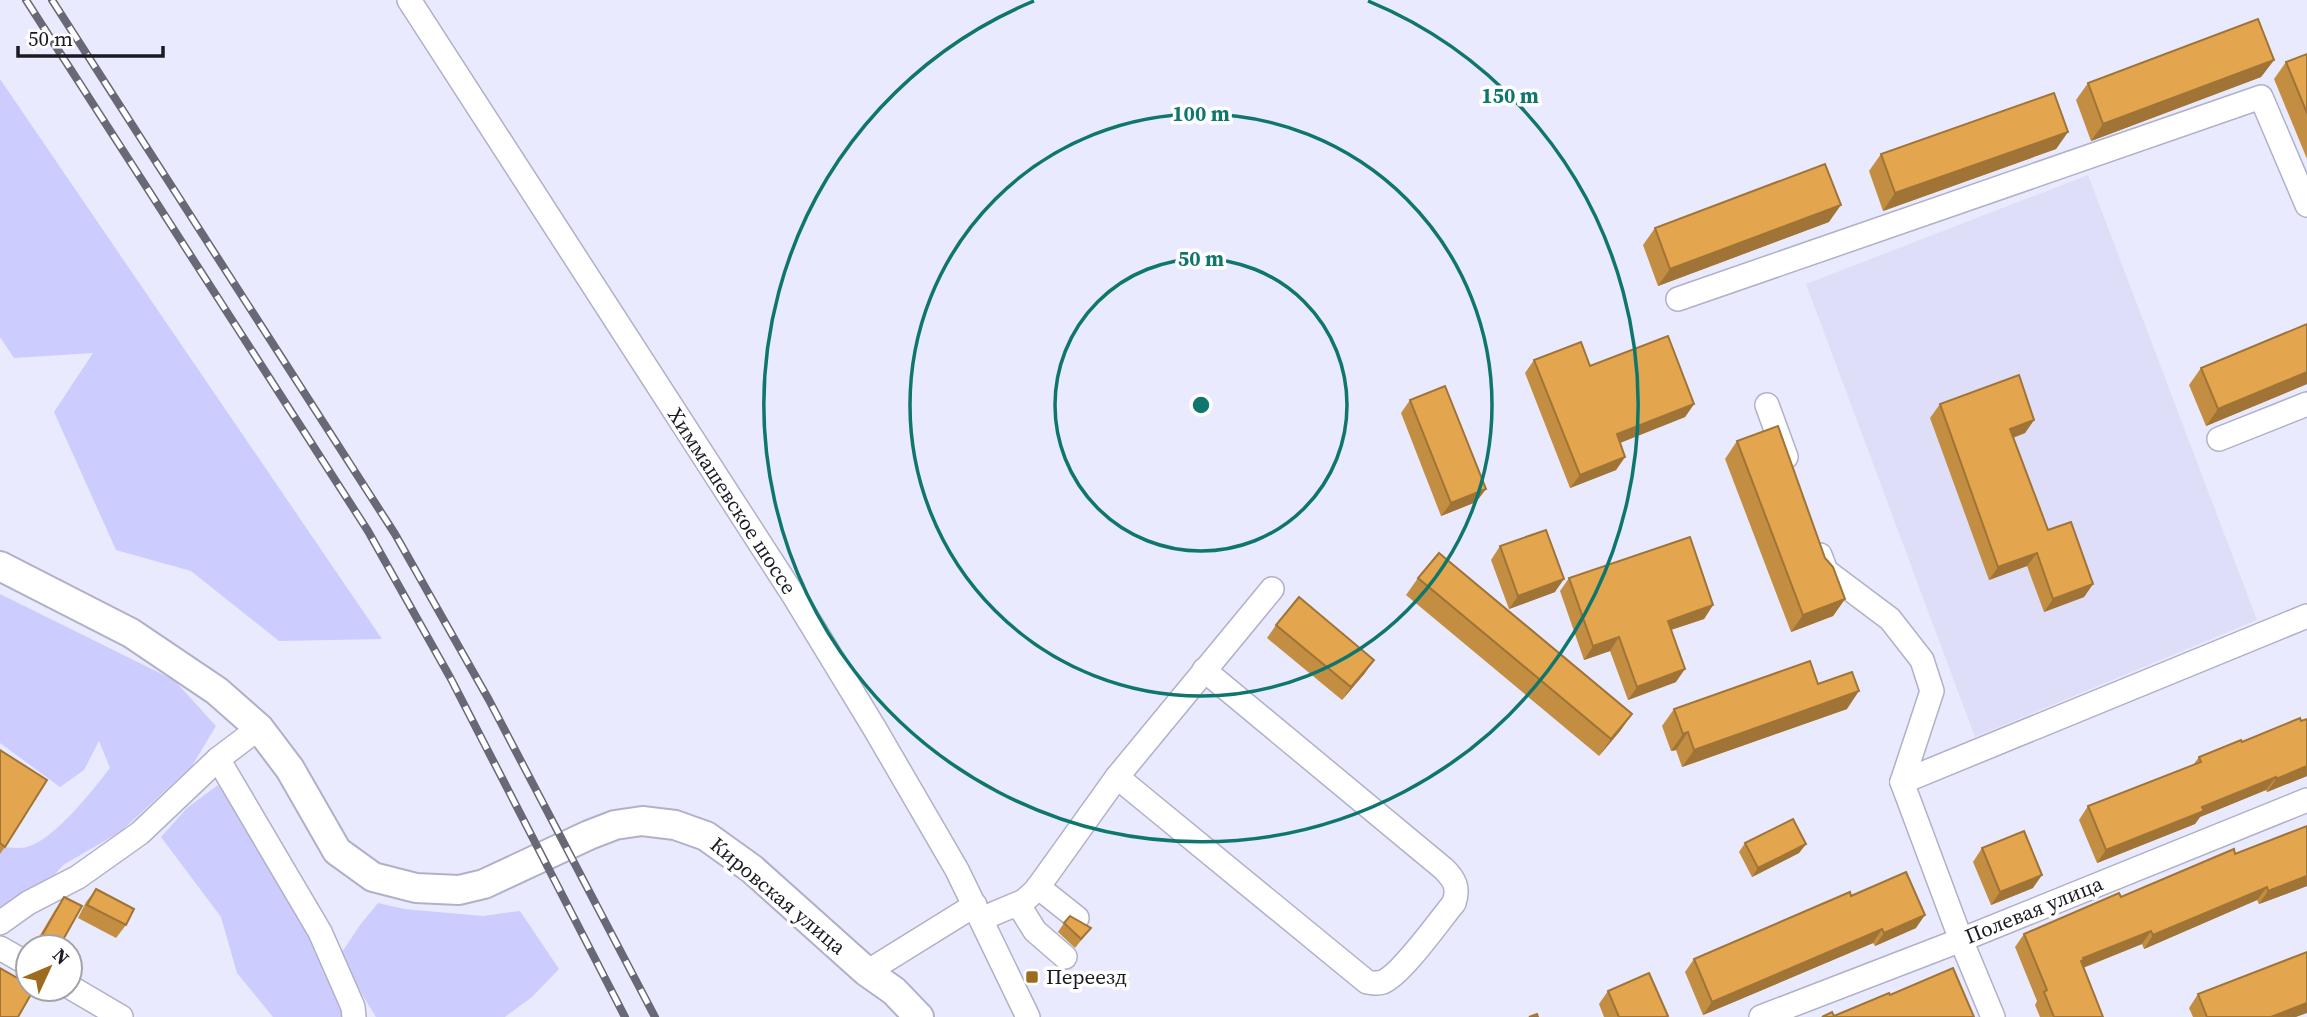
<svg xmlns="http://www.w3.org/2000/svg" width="2307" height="1017" viewBox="0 0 2307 1017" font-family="'Source Serif 4',serif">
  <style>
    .built { fill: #dedef8 }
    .green { fill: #ccccfe }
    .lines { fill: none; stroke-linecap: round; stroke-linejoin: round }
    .minor-casing { stroke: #b0b0c8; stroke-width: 26 }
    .major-casing { stroke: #b0b0c8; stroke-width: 32 }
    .minor { stroke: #fff; stroke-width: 23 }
    .major { stroke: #fff; stroke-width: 28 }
    .rail-casing { stroke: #686876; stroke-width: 8 }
    .rail { stroke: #fff; stroke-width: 5; stroke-dasharray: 16; stroke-linecap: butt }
    .wall { fill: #c38e42 }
    .shaded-wall { fill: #9f7436 }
    .building { fill: #e3a54d; stroke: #9f7436; stroke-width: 2 }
    .ring { fill: none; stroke: #0f766e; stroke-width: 3.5 }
    .poi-dot { fill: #9c6b1f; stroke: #fff; stroke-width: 2.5 }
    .labels { text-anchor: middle; stroke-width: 7; stroke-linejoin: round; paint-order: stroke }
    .street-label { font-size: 21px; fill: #1a1a23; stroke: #fff }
    .poi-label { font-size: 21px; fill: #1a1a23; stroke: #fff; text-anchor: start }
    .centre { fill: #0f766e; stroke: #fff; stroke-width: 3.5 }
    .ring-label { font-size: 21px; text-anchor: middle; font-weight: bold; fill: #0f766e; stroke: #fff; stroke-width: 7; stroke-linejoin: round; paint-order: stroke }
  </style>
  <rect width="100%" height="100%" fill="#e9eafe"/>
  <!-- built -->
  <polygon class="built" points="2088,175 2257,620 1975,737 1806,284"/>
  <!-- green -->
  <g class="green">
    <polygon points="0,79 382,639 279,641 191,571 116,550 54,412 93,353 14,358 0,337"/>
    <path d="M0,594L174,680L216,726L192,766L120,832L63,865L32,901L0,907V847C8,847 19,849 27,847C54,840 93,790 110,768L99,741L84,770L60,787L0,743Z"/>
    <path d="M218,785C268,851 308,932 343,1007V1017H273L237,973L221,917L161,837L187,808Z"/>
    <polygon points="378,903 404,909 483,916 520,911 559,969 532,997 505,1017 376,1017 360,991 336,961 360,925"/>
  </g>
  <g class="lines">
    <defs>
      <g id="minor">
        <polyline points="409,0 794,596 875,729 957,870 1028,1017"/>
        <polyline points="1678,299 2261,97 2307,205"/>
        <polyline points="1767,405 1786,457"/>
        <polyline points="2219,439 2307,404"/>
        <polyline points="1820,555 1826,571 1890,619 1922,660 1932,691 1902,782"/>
        <polyline points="218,759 320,932 353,1007 354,1017"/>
        <path d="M1117,777L1367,982C1373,983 1377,984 1383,982C1402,974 1439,921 1454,903C1459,888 1455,880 1444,869L1204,670"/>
        <polyline points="1902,782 2307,616"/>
        <polyline points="1902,782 1961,940 1993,1017"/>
        <polyline points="1038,887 1077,918"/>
        <polyline points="1018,904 1035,931 1065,957"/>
        <polyline points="981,919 1024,901 1036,890 1117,777 1272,589"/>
        <polyline points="0,923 28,903 78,877 140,833 218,759 259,728"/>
        <polyline points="0,948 28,964"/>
        <polyline points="867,972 975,905"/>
        <polyline points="70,987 121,1017"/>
        <polyline points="1761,1017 1961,940 2307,800"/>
      </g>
      <polyline id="major" points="0,566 131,633 217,691 259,728 290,769 337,851 373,877 416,888 459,890 484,884 589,835 615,825 642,821 675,825 706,836 752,869 867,972 894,991 919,1017"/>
    </defs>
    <!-- minor casing -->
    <use href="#minor" class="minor-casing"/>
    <!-- major casing -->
    <use href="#major" class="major-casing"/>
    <!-- minor -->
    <use href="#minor" class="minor"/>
    <!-- major -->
    <use href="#major" class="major"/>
    <defs>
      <g id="rail">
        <polyline points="26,0 368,531 451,679 625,1017"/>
        <polyline points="52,0 395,534 489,700 655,1017"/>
      </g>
    </defs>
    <!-- rail casing -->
    <use href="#rail" class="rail-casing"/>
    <!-- rail -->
    <use href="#rail" class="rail"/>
  </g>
  <!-- wall -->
  <g class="wall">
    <polygon points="2307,54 2307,159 2274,79 2286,62"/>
    <polygon points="2274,60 2261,77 2091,141 2076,100 2088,83"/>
    <polygon points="2068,132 2056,149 1883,211 1869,171 1881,154"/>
    <polygon points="1829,222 1658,286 1643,245 1655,228"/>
    <polygon points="2307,324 2307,384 2206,426 2189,385 2201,368"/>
    <polygon points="1534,360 1590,366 1694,404 1685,417 1620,443 1625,457 1616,470 1570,488 1525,373"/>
    <polygon points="1410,400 1486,489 1476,502 1441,516 1401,413"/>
    <polygon points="1940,404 2034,420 2025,433 2013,438 2048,530 2093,584 2084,597 2044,612 2027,566 1989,580 1930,418"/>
    <polygon points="1737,441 1825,558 1845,599 1833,616 1791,632 1725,459"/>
    <polygon points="1500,546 1555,592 1509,609 1491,560"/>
    <polygon points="1418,578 1632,714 1620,731 1599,756 1406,595"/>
    <polygon points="1569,578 1713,605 1704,619 1671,630 1676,682 1628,700 1610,651 1584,660 1560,591"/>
    <polygon points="1276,625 1365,673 1342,700 1267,638"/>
    <polygon points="1818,684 1847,709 1682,767 1676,750 1671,751 1662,726 1674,709"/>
    <polygon points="2307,719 2307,776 2267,792 2266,790 2200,817 2195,824 2097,863 2079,820 2088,806 2193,765 2199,757"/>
    <polygon points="0,750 5,847 0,854"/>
    <polygon points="2307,826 2307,886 2259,904 2257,900 2144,949 2142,944 2083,968 2103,1017 2040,1017 2035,1005 2037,1001 2015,947 2024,934"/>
    <polygon points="1745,843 1806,844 1799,853 1752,877 1739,852"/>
    <polygon points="1982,848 2033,888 1991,905 1973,862"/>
    <polygon points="96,889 126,925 116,938 78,918 86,902"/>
    <polygon points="1851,896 1916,928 1875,946 1873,943 1703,1015 1685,972 1694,959"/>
    <polygon points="64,897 59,947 33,947 55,910"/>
    <polygon points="1064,923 1091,928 1075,948 1058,932"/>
    <polygon points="1608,991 1667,1017 1604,1017 1599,1004"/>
    <polygon points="2198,994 2296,1017 2193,1017 2189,1008"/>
  </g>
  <!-- shaded-wall -->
  <g class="shaded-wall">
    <polygon points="2274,60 2261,77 2091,141 2103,124"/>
    <polygon points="2068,132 2056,149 1883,211 1895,193"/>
    <polygon points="1841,205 1829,222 1658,286 1670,269"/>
    <polygon points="2307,372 2307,384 2206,426 2218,409"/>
    <polygon points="1694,404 1685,417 1607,448 1617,434"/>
    <polygon points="2034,420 2025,433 2001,442 2010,429"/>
    <polygon points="1625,457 1616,470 1570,488 1580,475"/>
    <polygon points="1486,489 1476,502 1441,516 1451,503"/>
    <polygon points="2037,553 2027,566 1989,580 1998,567"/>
    <polygon points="1564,579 1555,592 1509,609 1518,596"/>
    <polygon points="2093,584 2084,597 2044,612 2053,599"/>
    <polygon points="1845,599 1833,616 1791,632 1803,615"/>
    <polygon points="1713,605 1704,619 1658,634 1668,621"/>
    <polygon points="1619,637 1610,651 1584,660 1593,646"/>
    <polygon points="1374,660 1365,673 1342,700 1351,687"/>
    <polygon points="1685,669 1676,682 1628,700 1637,687"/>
    <polygon points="1859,691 1847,709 1682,767 1694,750"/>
    <polygon points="1632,714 1620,731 1599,756 1611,739"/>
    <polygon points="1688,732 1676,750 1671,751 1683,734"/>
    <polygon points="2307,766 2307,776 2267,792 2276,779"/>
    <polygon points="2276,777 2266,790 2200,817 2195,824 2097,863 2106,850 2202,807"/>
    <polygon points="1806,844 1799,853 1752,877 1758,868"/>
    <polygon points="2042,875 2033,888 1991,905 2000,892"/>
    <polygon points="2307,876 2307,886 2259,904 2268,891"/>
    <polygon points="2267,887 2257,900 2144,949 2153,935"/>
    <polygon points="1925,915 1916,928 1875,946 1884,933"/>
    <polygon points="1882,929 1873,943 1703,1015 1712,1002"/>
    <polygon points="2151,931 2142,944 2077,970 2083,958"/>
    <polygon points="2307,1003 2307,1013 2296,1017 2271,1017"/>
  </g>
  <!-- building -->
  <g class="building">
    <polygon points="2258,19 2274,60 2103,124 2088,83"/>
    <polygon points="2307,54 2307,113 2286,62"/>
    <polygon points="2054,93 2068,132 1895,193 1881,154"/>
    <polygon points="1825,164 1841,205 1670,269 1655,228"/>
    <polygon points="2307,324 2307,372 2218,409 2201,368"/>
    <polygon points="1668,336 1694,404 1617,434 1625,457 1580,475 1534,360 1581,342 1590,366"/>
    <polygon points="2019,375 2034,420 2010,429 2048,530 2071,522 2093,584 2053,599 2037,553 1998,567 1940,404"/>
    <polygon points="1445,386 1486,489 1451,503 1410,400"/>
    <polygon points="1778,426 1825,558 1833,567 1845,599 1803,615 1737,441"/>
    <polygon points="1546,530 1564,579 1518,596 1500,546"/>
    <polygon points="1690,537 1713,605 1668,621 1685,669 1637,687 1619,637 1593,646 1569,578"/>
    <polygon points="1439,553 1632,714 1611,739 1418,578"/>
    <polygon points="1299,597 1374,660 1351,687 1276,625"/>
    <polygon points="1810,661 1818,684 1852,672 1859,691 1694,750 1688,732 1683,734 1674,709"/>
    <polygon points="2300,718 2301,721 2307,719 2307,766 2276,779 2276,777 2202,807 2204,811 2106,850 2088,806 2201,762 2199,757 2241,740 2242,742"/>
    <polygon points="0,750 47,780 5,847 0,843"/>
    <polygon points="1793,819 1806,844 1758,868 1745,843"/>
    <polygon points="2307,826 2307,876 2268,891 2267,887 2153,935 2151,931 2083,958 2084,960 2081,961 2103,1017 2054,1017 2044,992 2047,990 2024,934 2119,893 2121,897 2234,849 2235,854"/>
    <polygon points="2024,831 2042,875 2000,892 1982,848"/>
    <polygon points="1906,872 1925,915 1884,933 1882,929 1712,1002 1694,959 1850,892 1851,896"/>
    <polygon points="96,889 134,909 126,925 87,905"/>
    <polygon points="64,897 82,906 59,947 41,937"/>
    <polygon points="1070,916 1091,928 1081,939 1064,923"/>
    <polygon points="2307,952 2307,1003 2271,1017 2207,1017 2198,994"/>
    <polygon points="0,968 28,984 28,989 34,989 18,1017 0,1017"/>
    <polygon points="1953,968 1974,1017 1822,1017 1832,1012 1834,1016 1889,993 1890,995"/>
    <polygon points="1649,973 1668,1016 1665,1017 1619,1017 1608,991"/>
    <polygon points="1537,1014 1538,1017 1529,1017"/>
  </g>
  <!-- distance rings -->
  <g class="ring">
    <circle cx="1201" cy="405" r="146"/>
    <circle cx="1201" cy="405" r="291"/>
    <path d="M1368 1A437 437 0 1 1 1034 1"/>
  </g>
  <!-- markers -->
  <rect class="poi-dot" x="1025" y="970" width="14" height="14" rx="3.5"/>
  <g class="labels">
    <!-- street labels -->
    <g class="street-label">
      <text transform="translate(732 501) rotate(57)" y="7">Химмашевское шоссе</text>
      <text transform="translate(778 896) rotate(40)" y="7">Кировская улица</text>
      <text transform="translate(2034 910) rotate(-22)" y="7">Полевая улица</text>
    </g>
    <!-- poi labels -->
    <g class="poi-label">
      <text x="1046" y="984">Переезд</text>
    </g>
  </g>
  <circle cx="1201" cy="405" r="10" class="centre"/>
  <g class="ring-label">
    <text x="1510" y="103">150 m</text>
    <text x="1201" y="121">100 m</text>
    <text x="1201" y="266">50 m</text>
  </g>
  <!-- north arrow -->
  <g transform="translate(49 968) rotate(46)"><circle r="33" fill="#ffffff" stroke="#a3a3a7" stroke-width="2"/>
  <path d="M0-5L12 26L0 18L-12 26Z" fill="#9c6b1f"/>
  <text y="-10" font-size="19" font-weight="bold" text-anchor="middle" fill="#1a1a23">N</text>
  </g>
  <!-- scale -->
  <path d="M18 46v10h145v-10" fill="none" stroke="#1a1a23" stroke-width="3.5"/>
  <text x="28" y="46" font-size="21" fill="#1a1a23" stroke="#ffffff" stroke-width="5" paint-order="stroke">50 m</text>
</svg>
